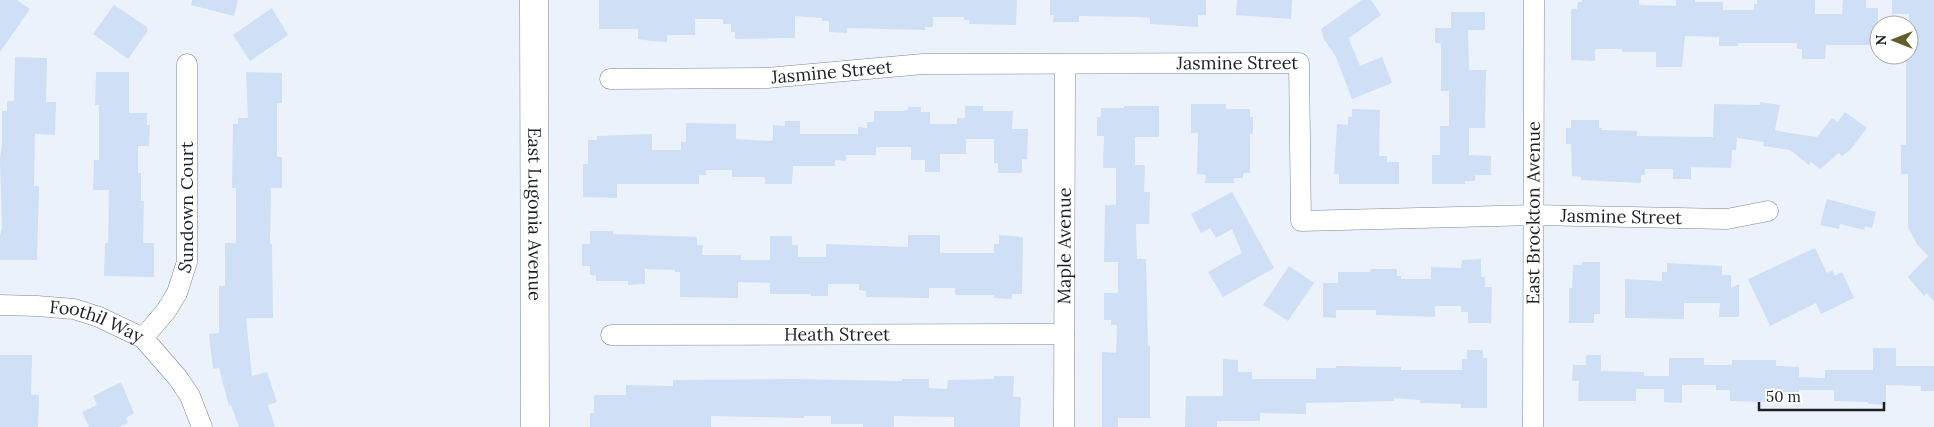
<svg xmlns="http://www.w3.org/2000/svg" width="1934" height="427" viewBox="0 0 1934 427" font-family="Lora,serif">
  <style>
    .building { fill: #cfdff5 }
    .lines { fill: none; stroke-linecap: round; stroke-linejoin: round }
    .street-casing { stroke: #7c8796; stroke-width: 21 }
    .secondary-casing { stroke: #7c8796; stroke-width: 29 }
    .street { stroke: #fff; stroke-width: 20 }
    .secondary { stroke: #fff; stroke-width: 28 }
    .labels { text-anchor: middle; stroke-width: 4; stroke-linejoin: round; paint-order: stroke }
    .street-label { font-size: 18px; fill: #1c2127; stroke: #fff }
  </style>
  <rect width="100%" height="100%" fill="#ebf2fc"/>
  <!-- building -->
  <g class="building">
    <polygon points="0,0 17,0 30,9 0,52"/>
    <polygon points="192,0 238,0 234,16 191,5"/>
    <polygon points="599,0 1017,0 1016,25 969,24 969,20 964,20 964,17 933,17 933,27 925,27 925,30 847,28 847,33 829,32 829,21 822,21 822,18 795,16 795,38 735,39 735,32 731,32 731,24 723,24 723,19 695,19 695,35 667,35 667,42 651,41 638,39 638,29 599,29"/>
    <polygon points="1050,0 1206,0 1206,15 1198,15 1198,27 1150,24 1150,18 1139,17 1079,16 1079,22 1053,22 1054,15 1050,15"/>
    <polygon points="1237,0 1292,0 1291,19 1236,15"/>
    <polygon points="1362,0 1371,0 1381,15 1349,38 1350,42 1360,66 1382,57 1392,83 1352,99 1336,57 1324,39 1321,29"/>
    <polygon points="1582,0 1639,0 1639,4 1642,5 1676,6 1676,0 1695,0 1695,2 1723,2 1723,10 1754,10 1754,4 1757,4 1757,0 1815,0 1815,14 1842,14 1843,0 1866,0 1866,8 1878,8 1878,45 1826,45 1825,59 1802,59 1802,49 1797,49 1797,43 1738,43 1738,46 1719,46 1719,37 1685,36 1682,67 1656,67 1656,52 1622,52 1622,49 1595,49 1595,61 1571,60 1571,9 1577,9 1578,2 1582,2"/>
    <polygon points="1892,0 1934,0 1934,301 1927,293 1924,296 1908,277 1928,256 1917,244 1908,227 1908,174 1901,174 1901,145 1906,145 1906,55 1909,55 1909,14 1892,14"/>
    <polygon points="114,5 147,27 147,32 128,59 93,34"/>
    <polygon points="272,8 288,35 250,61 233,35"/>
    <polygon points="1451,12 1485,12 1485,30 1468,30 1469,70 1486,70 1485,128 1469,128 1469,155 1491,156 1491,175 1475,175 1475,181 1465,181 1465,184 1432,184 1432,155 1440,155 1440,126 1449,126 1449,91 1441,91 1441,46 1440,43 1435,43 1435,28 1451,28"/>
    <polygon points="15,57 47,58 46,102 56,102 55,135 35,134 34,186 39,186 37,260 0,260 0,236 2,228 0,159 2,145 2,111 7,111 7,101 14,101"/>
    <polygon points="96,72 129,72 129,113 147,113 147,125 150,125 149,146 138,146 138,173 141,173 141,201 144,201 143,243 154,243 154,277 104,276 105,243 108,243 109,190 93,190 94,160 99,160 99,105 95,105"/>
    <polygon points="246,72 282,73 282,103 277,103 277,157 282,157 282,188 271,188 270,244 272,244 273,318 246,318 252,376 267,372 277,402 268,405 275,427 239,427 231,405 229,406 219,368 213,369 209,334 219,333 219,286 225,286 225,243 236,243 236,188 232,188 233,124 238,124 238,118 248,118"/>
    <polygon points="1760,102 1780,105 1775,130 1783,132 1817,137 1832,118 1838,122 1845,112 1867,128 1850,150 1842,156 1839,153 1820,169 1811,162 1809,165 1790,150 1763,146 1764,142 1737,138 1736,150 1732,150 1731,168 1691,167 1691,179 1673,179 1673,169 1645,169 1645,175 1641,175 1641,183 1581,180 1581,177 1572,176 1571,144 1566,144 1566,128 1571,128 1571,120 1599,120 1599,128 1602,128 1602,130 1637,131 1637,136 1713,137 1714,104 1760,105"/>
    <polygon points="1191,104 1226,104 1226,109 1250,109 1250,117 1253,117 1253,134 1250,134 1250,173 1243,173 1243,178 1234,178 1234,183 1205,183 1206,175 1197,174 1198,133 1191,133"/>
    <polygon points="965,106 983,106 983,111 1013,111 1012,129 1028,129 1027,159 1022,159 1022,173 998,173 998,163 994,163 994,139 966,139 966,154 940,154 940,172 925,172 925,160 911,160 911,147 876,147 876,155 846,155 846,161 835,160 835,166 793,166 792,184 765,184 765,177 732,177 732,170 706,170 706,175 699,175 699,184 617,184 617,198 583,197 583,164 588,164 588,140 597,140 597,136 652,134 652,150 681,150 681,142 686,142 686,123 736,124 736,139 770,141 773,139 773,125 785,126 785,121 800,121 800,134 858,134 858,127 867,128 867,122 874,122 874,111 903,111 908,110 908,107 921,107 921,112 930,112 930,124 957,124 957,118 965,118"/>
    <polygon points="1124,106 1159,106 1159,137 1135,137 1135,165 1145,165 1144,192 1150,192 1149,224 1136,224 1137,259 1146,259 1148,346 1150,346 1150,418 1118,418 1118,427 1102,427 1102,352 1116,353 1117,325 1111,325 1111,320 1104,320 1104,293 1118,293 1118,262 1104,262 1105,205 1116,205 1116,168 1103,168 1104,136 1097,136 1097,117 1101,117 1101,108 1124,108"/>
    <polygon points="1352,109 1380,110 1379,156 1387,156 1387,162 1399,162 1399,184 1339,184 1339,174 1334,174 1337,124 1348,125 1348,117 1352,117"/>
    <polygon points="1232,192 1274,268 1223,297 1208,272 1242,253 1232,229 1216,238 1210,228 1201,233 1191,214"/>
    <polygon points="1827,199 1876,212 1872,228 1865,226 1864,230 1840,224 1839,229 1820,225"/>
    <polygon points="590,231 613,231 613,234 697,237 697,245 703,245 702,255 741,255 741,260 770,260 770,236 792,236 792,245 798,245 798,257 826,257 826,244 908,247 908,235 940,235 940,253 994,253 994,244 999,244 999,235 1023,237 1022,294 1012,294 1012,299 994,298 994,295 955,295 955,288 929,288 929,298 866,297 866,291 859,290 859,284 828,284 828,296 811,296 811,294 770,294 770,283 738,282 738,298 680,297 680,272 675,272 675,270 645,269 645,284 628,285 628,281 596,281 596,275 590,275 590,266 582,266 582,244 590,244"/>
    <polygon points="1815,248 1827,273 1832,270 1835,276 1842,272 1854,298 1821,314 1816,303 1770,326 1748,279"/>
    <polygon points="1481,259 1481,277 1485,277 1485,287 1492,287 1491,323 1468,323 1468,312 1461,312 1461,306 1435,306 1435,317 1376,315 1376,310 1336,310 1336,318 1323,317 1323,283 1338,283 1338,272 1370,272 1371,269 1397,269 1397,276 1401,276 1401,279 1431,279 1431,267 1461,268 1462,260"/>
    <polygon points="1582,262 1600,262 1600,314 1594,314 1594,323 1569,323 1569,288 1572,288 1573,265 1582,265"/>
    <polygon points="1667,263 1722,266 1722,275 1731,275 1731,288 1739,284 1739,317 1719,317 1720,303 1684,303 1684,319 1625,318 1625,279 1662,281 1662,272 1667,272"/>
    <polygon points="1289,266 1314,283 1288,321 1263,305"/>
    <polygon points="1873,348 1896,348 1896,366 1934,366 1934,391 1921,391 1921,386 1886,385 1886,405 1868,404 1868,402 1834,401 1834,390 1799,390 1799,392 1784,392 1784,402 1765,402 1730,401 1730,390 1716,390 1716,385 1682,385 1682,403 1664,402 1664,389 1636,389 1636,401 1578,401 1579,381 1572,381 1573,365 1586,365 1586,355 1601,355 1601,371 1644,372 1644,376 1669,376 1669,358 1704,358 1704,365 1732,365 1732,360 1776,360 1776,366 1799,367 1799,377 1825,378 1825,370 1873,370"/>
    <polygon points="1467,350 1483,350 1483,358 1487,358 1487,408 1461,408 1461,404 1420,403 1420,400 1394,398 1394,401 1306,403 1306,414 1260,413 1260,421 1217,421 1217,427 1185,427 1186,396 1223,396 1223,359 1238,360 1238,372 1252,372 1252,379 1316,379 1316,368 1336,368 1336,366 1401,367 1401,370 1462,370 1462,359 1467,359"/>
    <polygon points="0,355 32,355 31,395 39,395 38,427 0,427"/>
    <polygon points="994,376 1014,376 1013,397 1021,397 1020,427 954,427 954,417 894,416 894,427 863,427 863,424 831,424 831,416 804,416 804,418 711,416 711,427 590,427 590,413 594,413 594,395 626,395 626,385 673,386 673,380 795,379 902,381 902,379 929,379 929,388 947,389 948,380 994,379"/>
    <polygon points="121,382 134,413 126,418 128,423 119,427 89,427 82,412 97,405 93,396"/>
  </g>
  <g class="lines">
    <defs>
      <g id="street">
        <path id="s1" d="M610,79L767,78L923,64L1299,63L1301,221L1533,215L1727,219L1768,211"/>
        <path id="s2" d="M0,305L37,306L74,309L99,317L143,338L178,378L190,396L202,427"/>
        <path id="s3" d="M611,335L1064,334"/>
        <path id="s4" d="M143,338L166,311L177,293L187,262V64"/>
        <path id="s5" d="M1064,427L1065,65"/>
        <path id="s6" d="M1533,427L1534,0"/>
      </g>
      <g id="secondary">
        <path id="s7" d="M534,0L535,427"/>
      </g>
    </defs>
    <!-- street casing -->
    <use href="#street" class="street-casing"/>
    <!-- secondary casing -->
    <use href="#secondary" class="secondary-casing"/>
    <!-- street -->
    <use href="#street" class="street"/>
    <!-- secondary -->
    <use href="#secondary" class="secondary"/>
  </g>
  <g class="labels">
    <!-- street labels -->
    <g class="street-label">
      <text dy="6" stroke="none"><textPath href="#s1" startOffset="628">Jasmine Street</textPath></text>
      <text dy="6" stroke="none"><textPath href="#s1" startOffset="222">Jasmine Street</textPath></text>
      <text dy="6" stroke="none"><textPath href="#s4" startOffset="144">Sundown Court</textPath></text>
      <text dy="6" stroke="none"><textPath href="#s7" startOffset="214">East Lugonia Avenue</textPath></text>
      <text dy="6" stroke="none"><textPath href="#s6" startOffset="214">East Brockton Avenue</textPath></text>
      <text dy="6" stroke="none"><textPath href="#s1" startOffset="1168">Jasmine Street</textPath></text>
      <text dy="6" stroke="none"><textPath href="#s5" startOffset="181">Maple Avenue</textPath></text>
      <text dy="6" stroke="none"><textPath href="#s2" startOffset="99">Foothil Way</textPath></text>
      <text dy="6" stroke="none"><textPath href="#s3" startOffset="226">Heath Street</textPath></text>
    </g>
  </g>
  <!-- north arrow -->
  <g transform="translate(1894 40) rotate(270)"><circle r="24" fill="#ffffff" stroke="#a4a6a9"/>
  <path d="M0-4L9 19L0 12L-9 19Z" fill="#615e2a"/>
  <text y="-8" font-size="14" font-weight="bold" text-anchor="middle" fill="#1c2127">N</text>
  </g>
  <!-- scale -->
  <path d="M1759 402v8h125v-8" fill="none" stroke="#1c2127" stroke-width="2.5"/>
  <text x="1766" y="402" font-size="15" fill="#1c2127" stroke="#ffffff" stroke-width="4" paint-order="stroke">50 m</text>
</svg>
